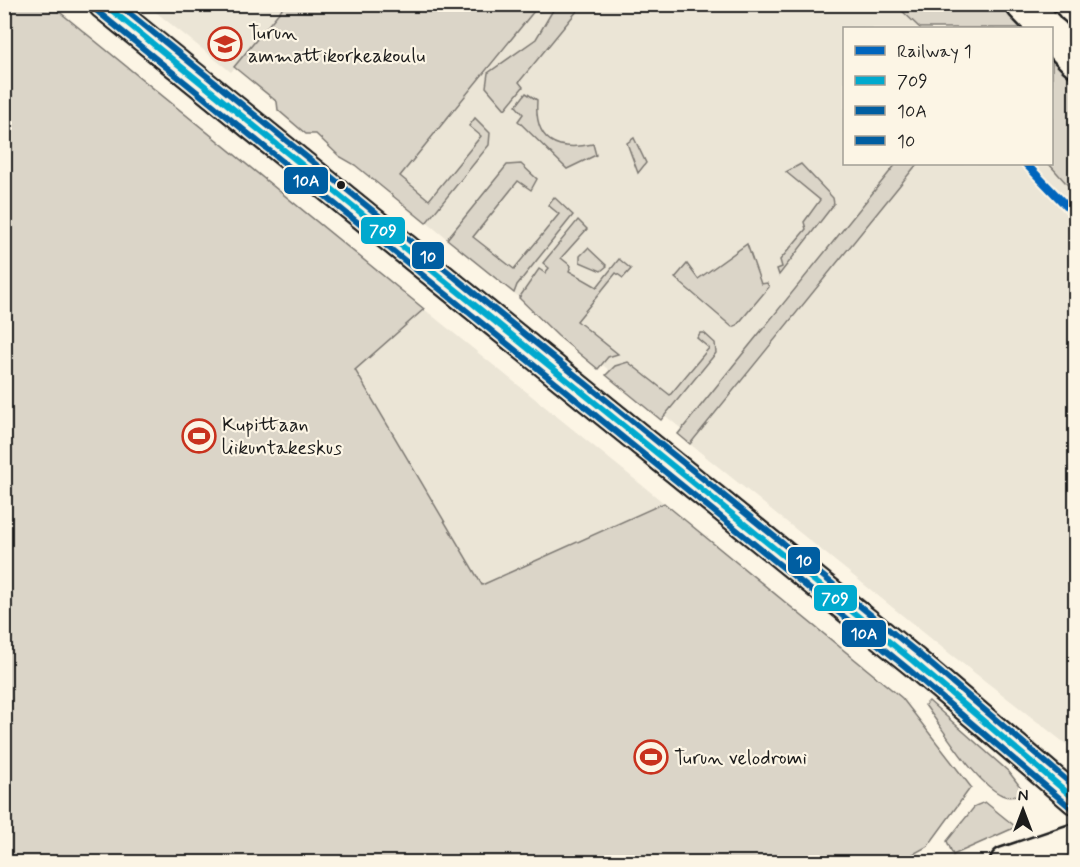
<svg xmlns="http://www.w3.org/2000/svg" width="1080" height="867" viewBox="0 0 1080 867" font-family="Mynerve,sans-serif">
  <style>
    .built { fill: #ebe5d6 }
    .green { fill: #dbd5c8; stroke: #7c7872; stroke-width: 1.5 }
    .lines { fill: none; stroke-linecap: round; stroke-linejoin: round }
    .tertiary-casing { stroke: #1c1c1c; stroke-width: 33 }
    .trunk-casing { stroke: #1c1c1c; stroke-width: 38 }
    .tertiary { stroke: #fcf5e5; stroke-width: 28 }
    .trunk { stroke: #fcf5e5; stroke-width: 33 }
    .bus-1-casing { stroke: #fcf5e5; stroke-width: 10 }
    .bus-2-casing { stroke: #fcf5e5; stroke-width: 10 }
    .bus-3-casing { stroke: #fcf5e5; stroke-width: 10 }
    .bus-1 { stroke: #00a9ce; stroke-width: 6 }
    .bus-2 { stroke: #005ea1; stroke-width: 6 }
    .bus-3 { stroke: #005ea1; stroke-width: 6 }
    .rail-1-casing { stroke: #fcf5e5; stroke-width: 12 }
    .rail-1 { stroke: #0065bd; stroke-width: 8 }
    .bus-dot { fill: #1c1c1c; stroke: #fcf5e5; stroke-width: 2 }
    .labels { text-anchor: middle; stroke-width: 4.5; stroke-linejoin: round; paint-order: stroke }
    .poi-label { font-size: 20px; fill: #1c1c1c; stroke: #fcf5e5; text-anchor: start }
    .line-badge { stroke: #fcf5e5; stroke-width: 2 }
    .badge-label { font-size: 16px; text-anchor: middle; font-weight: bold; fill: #fff }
  </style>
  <rect width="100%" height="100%" fill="#fcf5e5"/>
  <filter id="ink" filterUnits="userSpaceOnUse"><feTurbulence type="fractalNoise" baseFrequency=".0167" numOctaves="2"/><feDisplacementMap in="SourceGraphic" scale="12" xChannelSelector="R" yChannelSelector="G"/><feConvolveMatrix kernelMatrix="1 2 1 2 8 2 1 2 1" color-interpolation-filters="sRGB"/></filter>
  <g filter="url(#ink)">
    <!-- built -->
    <g class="built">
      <polygon points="147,5 285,5 231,72"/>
      <polygon points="539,5 896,5 920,28 844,28 844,164 1049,164 1075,193 1075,751 949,653 690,444 694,439 388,191"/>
      <polygon points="424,309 664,503 482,585 355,370"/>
    </g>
    <!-- green -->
    <g class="green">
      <polygon points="5,4 51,5 424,309 355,370 482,585 664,503 902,698 971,787 928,846 899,862 5,862"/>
      <polygon points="285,5 539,5 400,176 429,200 481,136 469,126 475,118 490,133 489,145 426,223 355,165 339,156 316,134 306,134 278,110 277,102 234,67"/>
      <polygon points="556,5 582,5 519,82 523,87 505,109 486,87 488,73 536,39"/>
      <polygon points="896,5 1000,5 1023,28 920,28"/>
      <polygon points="1052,59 1075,84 1075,193 1049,164 1052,164"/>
      <path d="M526,93L537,100C534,141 556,152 593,144L596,155L567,169L518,121L523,114L516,106Z"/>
      <polygon points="634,138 646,163 638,173 627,143"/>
      <polygon points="521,164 537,179 531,190 518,181 473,237 514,269 559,214 548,205 554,197 573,215 517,285 514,293 447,239 507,165"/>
      <polygon points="801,164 833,198 834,204 779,275 777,269 782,267 780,260 806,229 804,222 820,200 786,172"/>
      <polygon points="896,164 917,164 690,444 678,434"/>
      <polygon points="578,220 587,229 561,258 571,266 569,271 597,287 619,259 631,269 623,278 616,273 577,321 618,354 608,357 598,369 558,336 519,298 539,269 545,273 549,268 543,263"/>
      <polygon points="747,244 761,284 767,283 769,287 737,325 732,327 675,278 687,264 698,279"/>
      <polygon points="588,248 607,266 601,271 580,262 580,256"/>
      <polygon points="700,333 704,333 715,343 716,353 661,420 606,375 615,366 628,362 670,395 709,348 697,338"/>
      <path d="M929,701L1009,772L1025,793C1018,795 1010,799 1002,795C974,782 944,730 925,705Z"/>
      <polygon points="985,802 1016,827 953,855 947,841 975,806"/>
    </g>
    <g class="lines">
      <defs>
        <g id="tertiary">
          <polyline points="103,4 913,661 1076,800"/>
          <polyline points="1005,862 1076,838"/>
        </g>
        <g id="trunk">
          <polyline points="1023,4 1046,28"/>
          <polyline points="1052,34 1076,59"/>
        </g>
      </defs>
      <!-- tertiary casing -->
      <use href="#tertiary" class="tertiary-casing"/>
      <!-- trunk casing -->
      <use href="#trunk" class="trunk-casing"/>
      <!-- tertiary -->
      <use href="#tertiary" class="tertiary"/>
      <!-- trunk -->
      <use href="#trunk" class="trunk"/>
      <defs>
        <polyline id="bus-1" points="104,4 913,661 1076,800"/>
        <polyline id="bus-2" points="97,11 907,668 1070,807"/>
        <polyline id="bus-3" points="118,4 919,654 1076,788"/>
      </defs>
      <!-- bus-1 casing -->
      <use href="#bus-1" class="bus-1-casing"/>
      <!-- bus-2 casing -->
      <use href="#bus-2" class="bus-2-casing"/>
      <!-- bus-3 casing -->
      <use href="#bus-3" class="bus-3-casing"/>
      <!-- bus-1 -->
      <use href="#bus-1" class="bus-1"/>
      <!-- bus-2 -->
      <use href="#bus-2" class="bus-2"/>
      <!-- bus-3 -->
      <use href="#bus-3" class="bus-3"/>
      <defs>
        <polyline id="rail-1" points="1026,164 1076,216"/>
      </defs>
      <!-- rail-1 casing -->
      <use href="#rail-1" class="rail-1-casing"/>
      <!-- rail-1 -->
      <use href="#rail-1" class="rail-1"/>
    </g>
  </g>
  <!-- icons -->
  <defs>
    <symbol id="university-ring" viewBox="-11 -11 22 22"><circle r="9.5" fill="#fcf5e5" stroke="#c8321e" stroke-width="1.5"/><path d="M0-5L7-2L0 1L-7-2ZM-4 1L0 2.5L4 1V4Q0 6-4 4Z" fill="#c8321e"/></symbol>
    <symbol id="stadium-ring" viewBox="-11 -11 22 22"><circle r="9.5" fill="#fcf5e5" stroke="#c8321e" stroke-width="1.5"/><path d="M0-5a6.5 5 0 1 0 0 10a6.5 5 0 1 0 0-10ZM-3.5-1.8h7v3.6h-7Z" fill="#c8321e"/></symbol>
  </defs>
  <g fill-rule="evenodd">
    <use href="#university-ring" x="206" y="25" width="38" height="38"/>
    <use href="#stadium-ring" x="180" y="417" width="38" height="38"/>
    <use href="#stadium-ring" x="632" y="738" width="38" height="38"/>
  </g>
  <!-- markers -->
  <circle class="bus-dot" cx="341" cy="185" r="5"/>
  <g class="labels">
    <!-- poi labels -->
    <g class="poi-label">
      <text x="248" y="39">Turun<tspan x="248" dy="23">ammattikorkeakoulu</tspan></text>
      <text x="222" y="431">Kupittaan<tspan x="222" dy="23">liikuntakeskus</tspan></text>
      <text x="674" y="764">Turun velodromi</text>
    </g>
  </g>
  <g class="line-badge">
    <rect x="283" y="166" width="46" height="29" rx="6" fill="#005ea1"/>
    <rect x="360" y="216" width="46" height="29" rx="6" fill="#00a9ce"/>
    <rect x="411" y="241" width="34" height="29" rx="6" fill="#005ea1"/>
    <rect x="787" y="546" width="34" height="29" rx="6" fill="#005ea1"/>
    <rect x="813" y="584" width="45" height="28" rx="6" fill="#00a9ce"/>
    <rect x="841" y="619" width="46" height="29" rx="6" fill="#005ea1"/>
  </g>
  <g class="badge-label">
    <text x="306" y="186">10A</text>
    <text x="383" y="236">709</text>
    <text x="428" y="262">10</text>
    <text x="804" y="566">10</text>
    <text x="835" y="604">709</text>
    <text x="864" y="639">10A</text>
  </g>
  <!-- margin -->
  <rect width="1080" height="867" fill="none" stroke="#fcf5e5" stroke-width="24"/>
  <rect x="12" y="12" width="1056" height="843" fill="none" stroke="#1c1c1c" stroke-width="2" filter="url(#ink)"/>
  <!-- legend -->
  <rect x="843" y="27" width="210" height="138" fill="#fcf5e5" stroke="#a29e95" stroke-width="1.5"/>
  <rect x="855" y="46" width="30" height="9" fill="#0065bd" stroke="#a29e95" stroke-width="1.5"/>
  <text x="897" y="57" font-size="18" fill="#1c1c1c">Railway 1</text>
  <rect x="855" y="76" width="30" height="9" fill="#00a9ce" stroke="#a29e95" stroke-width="1.5"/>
  <text x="897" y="87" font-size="18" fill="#1c1c1c">709</text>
  <rect x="855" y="106" width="30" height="9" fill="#005ea1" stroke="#a29e95" stroke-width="1.5"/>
  <text x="897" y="117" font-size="18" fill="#1c1c1c">10A</text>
  <rect x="855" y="136" width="30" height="9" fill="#005ea1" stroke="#a29e95" stroke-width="1.5"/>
  <text x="897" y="147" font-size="18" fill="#1c1c1c">10</text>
  <!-- north arrow -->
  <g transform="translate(1023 810)" stroke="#fcf5e5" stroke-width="4.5" paint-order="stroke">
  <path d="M0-4.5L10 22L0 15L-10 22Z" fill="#1c1c1c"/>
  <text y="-9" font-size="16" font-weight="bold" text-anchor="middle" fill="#1c1c1c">N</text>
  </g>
</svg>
